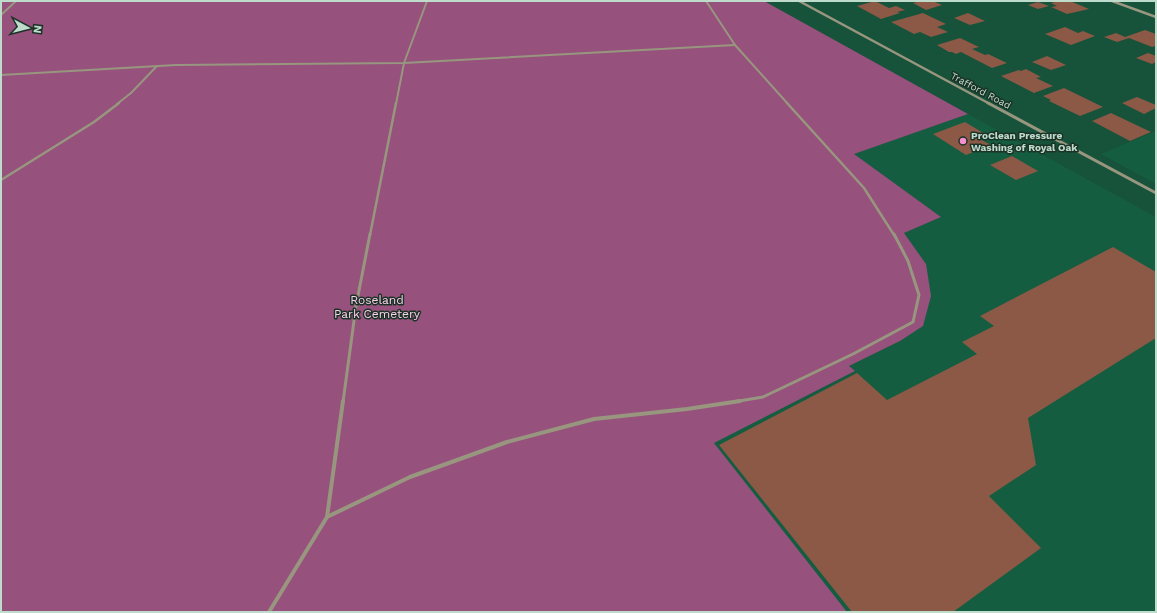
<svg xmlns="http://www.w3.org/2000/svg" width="1157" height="613" viewBox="0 0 1157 613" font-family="'Work Sans',sans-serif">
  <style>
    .built { fill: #155d41 }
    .green { fill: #96517c }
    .building { fill: #8b5945 }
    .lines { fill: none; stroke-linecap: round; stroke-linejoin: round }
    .service-far3 { stroke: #98967f; stroke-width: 2 }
    .service-far2 { stroke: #98967f; stroke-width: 2.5 }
    .service-far1 { stroke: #98967f; stroke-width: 3 }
    .service { stroke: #98967f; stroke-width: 4 }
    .minor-far1 { stroke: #98967f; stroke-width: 2.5 }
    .minor { stroke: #98967f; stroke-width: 3 }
    .poi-dot { fill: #f690d0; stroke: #1b3227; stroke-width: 1.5 }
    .labels { text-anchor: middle; stroke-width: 3; stroke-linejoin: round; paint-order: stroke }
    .far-street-label { font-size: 10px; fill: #bedbcc; stroke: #1b3227 }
    .far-poi-label { font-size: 10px; font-weight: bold; fill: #bedbcc; stroke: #1b3227; text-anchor: start }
    .park-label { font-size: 12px; fill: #fbd1e9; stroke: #1b3227 }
  </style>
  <rect width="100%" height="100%" fill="#17523b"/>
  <!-- built -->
  <g class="built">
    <polygon points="968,114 1156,217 1156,612 847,612 713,443 854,372 849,366 900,341 926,264 904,233 941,217 853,154"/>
    <polygon points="1156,131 1156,184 1101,154"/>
  </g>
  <!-- green -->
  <polygon class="green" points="1,1 764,1 968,114 854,154 941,217 904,233 926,264 931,296 923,326 900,341 849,366 855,371 714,443 847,612 1,612"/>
  <!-- building -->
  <g class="building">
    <polygon points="875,1 889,8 896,6 905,10 897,12 900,13 881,19 857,6"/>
    <polygon points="921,1 933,1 942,5 926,10 913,3"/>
    <polygon points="1058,1 1070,1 1089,9 1067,14 1051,7 1057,6 1051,3"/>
    <polygon points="1038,2 1049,6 1038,9 1028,5"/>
    <polygon points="923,13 946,24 937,27 948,32 931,37 920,32 914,34 891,22"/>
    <polygon points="968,13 985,21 970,25 954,18"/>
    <polygon points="1065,27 1078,33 1083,31 1095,36 1071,45 1045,34"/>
    <polygon points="1145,30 1156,34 1156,46 1152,47 1129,38 1117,42 1104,37 1116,33 1125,37"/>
    <polygon points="960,38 979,47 972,49 985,55 988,54 1007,63 992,68 961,52 956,54 952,52 949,52 937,45"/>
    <polygon points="1148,53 1156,56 1156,62 1152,64 1136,58"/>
    <polygon points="1047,56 1066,65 1051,70 1032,62"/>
    <polygon points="1026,69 1041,77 1036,78 1053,86 1034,93 1001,76 1019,70 1021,71"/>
    <polygon points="1064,88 1103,107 1080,116 1049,101 1051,100 1043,96"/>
    <polygon points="1137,97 1156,105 1156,108 1144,114 1122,103"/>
    <polygon points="1111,113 1151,132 1130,141 1092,121"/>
    <polygon points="965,122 985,134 976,137 991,145 966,155 933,134"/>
    <polygon points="1012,156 1038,171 1016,180 990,165"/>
    <polygon points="1113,247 1156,272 1156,338 1028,418 1036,465 989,496 1041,548 953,612 852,612 719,445 857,373 887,400 977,354 962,342 994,326 980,316"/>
  </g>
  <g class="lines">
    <!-- service-far3 -->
    <g class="service-far3">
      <polyline points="706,1 735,45 788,104"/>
      <polyline points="1,15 16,1"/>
      <polyline points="1,75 176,65 404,63 735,45"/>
      <polyline points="117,104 131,93 157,66"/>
      <polyline points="396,104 404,63 427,1"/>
    </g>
    <!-- service-far2 -->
    <g class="service-far2">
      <polyline points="787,103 864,188 894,235"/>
      <polyline points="1,180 94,122 119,103"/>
      <polyline points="370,235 396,103"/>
    </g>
    <!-- service-far1 -->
    <g class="service-far1">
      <polyline points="343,402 356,306 370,234"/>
      <polyline points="733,402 763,397 853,354 913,322 919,295 908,261 894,234"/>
    </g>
    <!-- service -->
    <g class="service">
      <polyline points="327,517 410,477 507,442 594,419 687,409 740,401"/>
      <polyline points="269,612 327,517 343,401"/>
    </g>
    <!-- minor-far1 -->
    <g class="minor-far1">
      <polyline points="799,1 990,104"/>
      <polyline points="1112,1 1156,17"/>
    </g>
    <!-- minor -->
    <polyline class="minor" points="988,103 1156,193"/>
  </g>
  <!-- markers -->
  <circle class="poi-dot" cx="963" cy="141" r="4"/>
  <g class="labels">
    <!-- far-street labels -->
    <g class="far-street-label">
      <text transform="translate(981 90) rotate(28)" y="4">Trafford Road</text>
    </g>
    <!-- far-poi labels -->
    <g class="far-poi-label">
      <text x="971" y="139">ProClean Pressure<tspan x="971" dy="12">Washing of Royal Oak</tspan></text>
    </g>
    <!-- park labels -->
    <g class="park-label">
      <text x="377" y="304">Roseland<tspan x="377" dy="14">Park Cemetery</tspan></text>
    </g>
  </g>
  <!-- border -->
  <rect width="1157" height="613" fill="none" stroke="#bedbcc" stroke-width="4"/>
  <!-- north arrow -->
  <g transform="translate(28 28) rotate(97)" stroke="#1b3227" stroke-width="3" paint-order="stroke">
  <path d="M0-3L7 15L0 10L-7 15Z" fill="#bedbcc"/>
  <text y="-6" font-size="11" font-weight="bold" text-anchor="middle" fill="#bedbcc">N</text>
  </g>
</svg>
